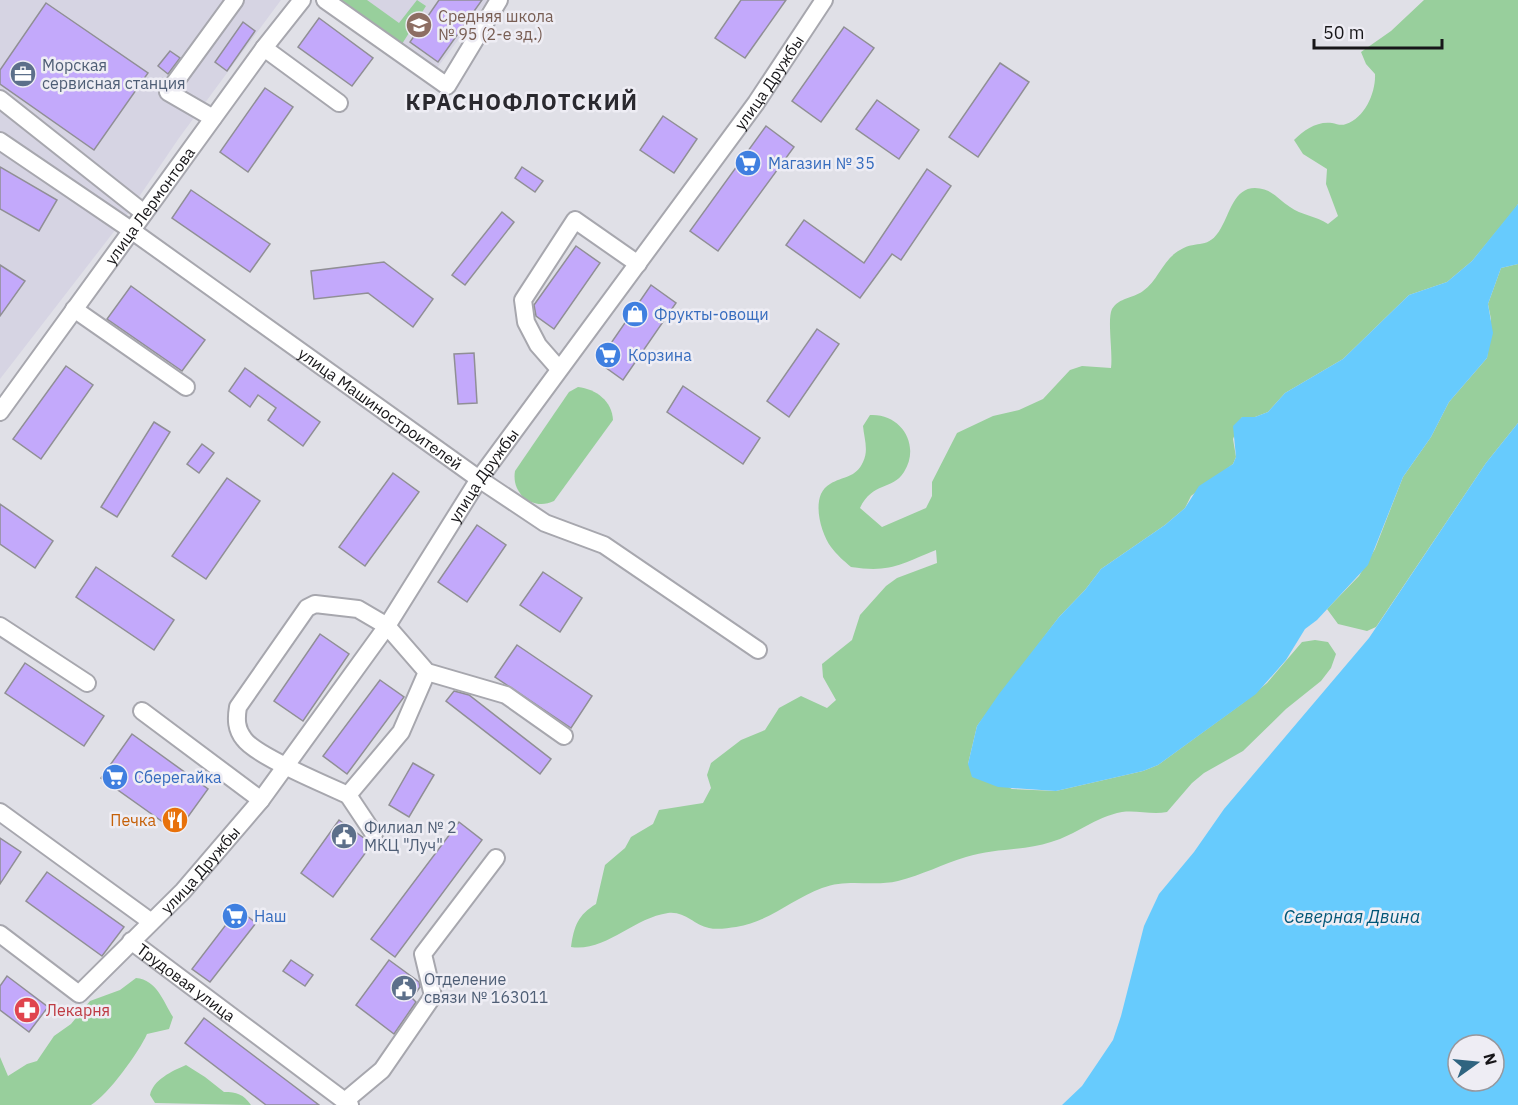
<svg xmlns="http://www.w3.org/2000/svg" width="1518" height="1105" viewBox="0 0 1518 1105" font-family="'IBM Plex Sans',sans-serif">
  <style>
    .built { fill: #d6d4e3 }
    .green { fill: #98cf9c }
    .water { fill: #67cbfd; fill-rule: evenodd }
    .building { fill: #c3a9fb; stroke: #908f95; stroke-width: 1.5 }
    .lines { fill: none; stroke-linecap: round; stroke-linejoin: round }
    .minor-casing { stroke: #a7a7ae; stroke-width: 20 }
    .minor { stroke: #fff; stroke-width: 16 }
    .labels { text-anchor: middle; stroke-width: 5; stroke-linejoin: round; paint-order: stroke }
    .education-label { font-size: 16px; fill: #785e54; stroke: #eeedf4; text-anchor: start }
    .service-label { font-size: 16px; fill: #4e5e75; stroke: #eeedf4; text-anchor: start }
    .street-label { font-size: 16px; fill: #171619; stroke: #eeedf4 }
    .shop-label { font-size: 16px; fill: #366cbe; stroke: #eeedf4; text-anchor: start }
    .food-label { font-size: 16px; fill: #c56008; stroke: #eeedf4; text-anchor: end }
    .health-label { font-size: 16px; fill: #be3a42; stroke: #eeedf4; text-anchor: start }
    .water-label { font-size: 18px; font-style: italic; fill: #005677; stroke: #eeedf4 }
    .district-label { font-size: 22px; font-weight: bold; letter-spacing: 1.5px; fill: #2a292f; stroke: #eeedf4 }
  </style>
  <rect width="100%" height="100%" fill="#e0e0e7"/>
  <!-- built -->
  <g class="built">
    <polygon points="0,0 281,0 179,138 126,216 0,379"/>
    <polygon points="334,0 488,0 434,72"/>
  </g>
  <!-- green -->
  <g class="green">
    <polygon points="339,0 367,0 399,23 417,0 426,6 402,44"/>
    <path d="M1424,0H1518V204L1515,209L1472,261L1447,282L1409,295L1343,359L1285,393L1268,412L1255,417H1242L1233,439L1236,457L1233,464L1191,496L1185,508L1165,525L1101,569L1085,590L1059,617L977,726L968,764L1012,789L1056,791L1143,771L1158,765L1243,703L1267,683L1302,642L1315,640L1328,642L1336,654L1331,668L1321,681L1286,709L1243,751L1204,773L1192,783L1167,812C1152,815 1137,810 1122,812C1095,817 1076,835 1051,842C1024,851 994,848 966,857C943,864 922,875 898,881C872,887 848,878 822,888C792,899 769,922 736,927C728,928 717,930 709,928C694,925 685,911 668,913C633,918 606,952 571,947C574,926 578,915 596,904L605,865L625,848L631,837L653,824L659,810L703,803L711,788L707,775L711,763L741,740L765,730L779,708L801,696L827,708L836,700L823,677L822,664L852,640L860,615L886,586L897,578L937,563L936,550C901,564 891,573 851,567C844,561 836,554 831,547C820,532 810,495 830,484C843,476 856,478 863,462C869,450 864,438 863,426L870,415C901,413 921,445 904,472C892,491 873,481 860,508L882,527L926,508L932,496V482L957,433L993,416L1019,410L1043,399L1070,370L1082,366L1111,368C1113,353 1107,319 1112,309C1120,297 1132,299 1143,291C1158,281 1163,259 1180,250C1198,239 1208,251 1221,228C1230,213 1234,188 1255,188C1271,188 1278,199 1290,207C1301,215 1316,216 1328,224L1338,216L1326,184L1327,169L1303,154L1294,140C1304,130 1317,121 1332,123C1337,124 1341,126 1346,124C1365,118 1376,92 1375,74L1366,64L1361,52L1391,31Z"/>
    <polygon points="1518,264 1518,423 1486,463 1376,627 1367,631 1338,624 1327,609 1359,576 1375,549 1403,477 1431,437 1449,402 1487,358 1491,319 1488,304 1501,268"/>
    <path d="M578,387C596,389 612,401 613,420L554,501C533,511 511,494 515,471L569,392Z"/>
    <path d="M136,978C157,980 163,1001 173,1017L169,1029L147,1034C139,1052 108,1095 91,1105H0V1057L8,1076L27,1064L37,1061L54,1036L71,1024L90,1001L120,990Z"/>
    <path d="M186,1065L205,1077L224,1092C237,1092 243,1094 251,1105L155,1103L150,1095C153,1080 172,1071 186,1065Z"/>
  </g>
  <!-- water -->
  <g class="water">
    <polygon points="1518,204 1518,264 1501,268 1488,304 1493,333 1487,358 1449,402 1431,437 1403,477 1368,565 1317,620 1305,629 1286,660 1256,694 1158,765 1143,771 1056,791 998,787 972,777 968,764 977,726 999,694 1059,617 1085,590 1101,569 1165,525 1185,508 1199,486 1233,464 1236,457 1233,426 1242,417 1255,417 1268,412 1285,393 1343,359 1409,295 1447,282 1472,261"/>
    <path d="M1518,423V1105H1062L1082,1086L1113,1040L1121,1016L1144,926L1159,894L1194,852L1224,809L1369,638L1486,463ZM1458,1045H1494V1081H1458Z"/>
  </g>
  <!-- building -->
  <g class="building">
    <polygon points="439,0 482,0 438,62 410,42"/>
    <polygon points="741,0 786,0 745,58 715,38"/>
    <polygon points="46,3 148,73 94,150 0,84 0,70"/>
    <polygon points="319,18 373,58 352,86 298,47"/>
    <polygon points="243,22 255,31 227,71 215,62"/>
    <polygon points="844,27 874,48 821,122 792,101"/>
    <polygon points="170,51 180,58 168,74 158,66"/>
    <polygon points="1000,63 1029,82 978,157 949,137"/>
    <polygon points="265,88 293,107 248,172 220,152"/>
    <polygon points="877,100 919,130 899,159 856,129"/>
    <polygon points="663,116 697,139 674,173 640,150"/>
    <polygon points="766,126 794,147 718,251 690,231"/>
    <polygon points="0,167 57,200 39,231 0,209"/>
    <polygon points="522,167 543,181 535,192 515,178"/>
    <polygon points="927,169 951,186 901,260 892,254 860,298 786,245 804,220 864,263"/>
    <polygon points="191,190 270,244 250,272 172,218"/>
    <polygon points="502,212 514,222 465,285 452,275"/>
    <polygon points="576,246 600,263 554,329 536,316 534,305"/>
    <polygon points="384,262 433,299 413,327 368,293 314,299 311,271"/>
    <polygon points="0,265 25,281 0,316"/>
    <polygon points="651,285 676,303 623,380 598,362"/>
    <polygon points="131,286 205,340 182,371 107,319"/>
    <polygon points="817,329 839,344 789,417 767,401"/>
    <polygon points="474,353 477,403 458,404 454,354"/>
    <polygon points="66,366 93,385 41,459 13,439"/>
    <polygon points="245,368 320,422 303,446 268,420 276,408 258,395 250,407 229,391"/>
    <polygon points="683,386 760,438 743,464 667,412"/>
    <polygon points="154,422 170,432 117,517 101,507"/>
    <polygon points="202,444 214,453 199,473 187,464"/>
    <polygon points="393,473 419,492 365,566 339,547"/>
    <polygon points="227,478 260,501 206,579 172,556"/>
    <polygon points="0,504 53,541 35,568 0,544"/>
    <polygon points="477,525 506,545 467,602 438,582"/>
    <polygon points="96,567 174,620 154,650 76,597"/>
    <polygon points="543,572 582,598 560,632 520,605"/>
    <polygon points="320,634 349,654 303,721 274,701"/>
    <polygon points="517,645 592,696 571,728 495,677"/>
    <polygon points="25,663 104,716 84,746 5,693"/>
    <polygon points="380,680 404,697 347,774 323,756"/>
    <polygon points="454,691 469,695 551,759 540,774 446,701"/>
    <polygon points="132,734 208,789 177,832 101,778"/>
    <polygon points="413,763 434,775 409,817 389,805"/>
    <polygon points="339,820 372,844 333,897 301,873"/>
    <polygon points="459,822 482,840 395,957 371,939"/>
    <polygon points="0,838 21,852 0,884"/>
    <polygon points="47,872 124,927 102,956 26,901"/>
    <polygon points="238,909 256,923 210,982 192,969"/>
    <polygon points="291,960 313,975 305,986 283,971"/>
    <polygon points="389,960 419,982 420,987 412,998 416,1002 394,1034 356,1005"/>
    <polygon points="7,976 48,1007 29,1032 0,1010 0,986"/>
    <polygon points="204,1018 282,1077 319,1105 266,1105 185,1043"/>
  </g>
  <g class="lines">
    <defs>
      <g id="minor">
        <polyline points="325,0 447,86 499,0"/>
        <polyline points="264,48 339,103"/>
        <polyline points="0,99 144,213"/>
        <polyline points="213,118 168,92 235,0"/>
        <path id="s1" d="M0,141L131,230L479,479L545,523L604,545L758,650"/>
        <polyline points="74,309 186,387"/>
        <polyline points="559,369 538,345 526,322 523,300 575,220 638,264"/>
        <path id="s2" d="M0,412L264,48L302,0"/>
        <polyline points="0,626 87,683"/>
        <path d="M427,672L401,732L348,795C326,785 256,756 244,739C236,729 236,719 238,707L307,608L315,604L358,609L387,626L427,672L506,695L564,736"/>
        <polyline points="142,711 261,800"/>
        <polyline points="348,795 374,834"/>
        <polyline points="0,812 150,921"/>
        <path id="s3" d="M0,934L79,994L183,891L261,800L387,626L479,479L756,103L824,0"/>
        <path id="s4" d="M131,941L350,1105"/>
        <polyline points="345,1101 382,1070 433,996 423,954 496,858"/>
      </g>
    </defs>
    <!-- minor casing -->
    <use href="#minor" class="minor-casing"/>
    <!-- minor -->
    <use href="#minor" class="minor"/>
  </g>
  <!-- icons -->
  <defs>
    <symbol id="school-disc" viewBox="-11 -11 22 22"><circle r="9.5" fill="#8d6e63" stroke="#eeedf4"/><path d="M0-5L7-2L0 1L-7-2ZM-4 1L0 2.5L4 1V4Q0 6-4 4Z" fill="#fff"/></symbol>
    <symbol id="office-disc" viewBox="-11 -11 22 22"><circle r="9.5" fill="#5c6f8a" stroke="#eeedf4"/><path d="M-6-3h4V-5.5h4V-3h4V5H-6ZM-1-4.5V-3h2v-1.5ZM-6 0V1H6V0Z" fill="#fff"/></symbol>
    <symbol id="supermarket-disc" viewBox="-11 -11 22 22"><circle r="9.5" fill="#3f7fe0" stroke="#eeedf4"/><path d="M-6-5.5h2.5l.6 2H6L4.5 2H-2.5L-4.4-4H-6ZM-1.5 3.2a1.3 1.3 0 1 0 .1 0ZM3 3.2a1.3 1.3 0 1 0 .1 0Z" fill="#fff"/></symbol>
    <symbol id="shop-disc" viewBox="-11 -11 22 22"><circle r="9.5" fill="#3f7fe0" stroke="#eeedf4"/><path d="M-5-2.5h2.3a2.7 3.5 0 0 1 5.4 0H5L5.5 6h-11ZM-1.5-2.5h3a1.5 2.3 0 0 0-3 0Z" fill="#fff"/></symbol>
    <symbol id="restaurant-disc" viewBox="-11 -11 22 22"><circle r="9.5" fill="#e8710a" stroke="#eeedf4"/><path d="M-5-6h1v4h1v-4h1v4h1v-4h1v5L-1.5 .5V6h-2V.5L-5-1ZM5-6V6H3V1.5H1.5Q1.5-4 5-6Z" fill="#fff"/></symbol>
    <symbol id="civic-disc" viewBox="-11 -11 22 22"><circle r="9.5" fill="#5c6f8a" stroke="#eeedf4"/><path d="M-.6-6.5H3V-4.5H.6V-3L4-1V1h2V6H-6V1h2V-1L-.6-3ZM-1.2 2.5V6h2.4V2.5Z" fill="#fff"/></symbol>
    <symbol id="pharmacy-disc" viewBox="-11 -11 22 22"><circle r="9.5" fill="#e0444e" stroke="#eeedf4"/><path d="M-2-6h4v4h4v4h-4v4h-4v-4h-4v-4h4Z" fill="#fff"/></symbol>
  </defs>
  <g fill-rule="evenodd">
    <use href="#school-disc" x="404" y="10" width="30" height="30"/>
    <use href="#office-disc" x="8" y="59" width="30" height="30"/>
    <use href="#supermarket-disc" x="733" y="148" width="30" height="30"/>
    <use href="#shop-disc" x="620" y="299" width="30" height="30"/>
    <use href="#supermarket-disc" x="593" y="340" width="30" height="30"/>
    <use href="#supermarket-disc" x="100" y="762" width="30" height="30"/>
    <use href="#restaurant-disc" x="160" y="805" width="30" height="30"/>
    <use href="#civic-disc" x="329" y="821" width="30" height="30"/>
    <use href="#supermarket-disc" x="220" y="901" width="30" height="30"/>
    <use href="#civic-disc" x="389" y="973" width="30" height="30"/>
    <use href="#pharmacy-disc" x="12" y="995" width="30" height="30"/>
  </g>
  <g class="labels">
    <!-- education labels -->
    <g class="education-label">
      <text x="438" y="22">Средняя школа<tspan x="438" dy="18">№ 95 (2-е зд.)</tspan></text>
    </g>
    <!-- service labels -->
    <g class="service-label">
      <text x="42" y="71">Морская<tspan x="42" dy="18">сервисная станция</tspan></text>
      <text x="364" y="833">Филиал № 2<tspan x="364" dy="18">МКЦ "Луч"</tspan></text>
      <text x="424" y="985">Отделение<tspan x="424" dy="18">связи № 163011</tspan></text>
    </g>
    <!-- street labels -->
    <g class="street-label">
      <text dy="6" stroke="none"><textPath href="#s3" startOffset="1245">улица Дружбы</textPath></text>
      <text dy="6" stroke="none"><textPath href="#s2" startOffset="255">улица Лермонтова</textPath></text>
      <text dy="6" stroke="none"><textPath href="#s1" startOffset="465">улица Машиностроителей</textPath></text>
      <text dy="6" stroke="none"><textPath href="#s3" startOffset="759">улица Дружбы</textPath></text>
      <text dy="6" stroke="none"><textPath href="#s3" startOffset="273">улица Дружбы</textPath></text>
      <text dy="6" stroke="none"><textPath href="#s4" startOffset="69">Трудовая улица</textPath></text>
    </g>
    <!-- shop labels -->
    <g class="shop-label">
      <text x="768" y="169">Магазин № 35</text>
      <text x="654" y="320">Фрукты-овощи</text>
      <text x="628" y="361">Корзина</text>
      <text x="134" y="783">Сберегайка</text>
      <text x="254" y="922">Наш</text>
    </g>
    <!-- food labels -->
    <g class="food-label">
      <text x="156" y="826">Печка</text>
    </g>
    <!-- health labels -->
    <g class="health-label">
      <text x="46" y="1016">Лекарня</text>
    </g>
    <!-- water labels -->
    <g class="water-label">
      <text x="1352" y="923">Северная Двина</text>
    </g>
    <!-- district labels -->
    <g class="district-label">
      <text x="522" y="110">КРАСНОФЛОТСКИЙ</text>
    </g>
  </g>
  <!-- north arrow -->
  <g transform="translate(1476 1063) rotate(75)"><circle r="28" fill="#eeedf4" stroke="#98979c" stroke-width="1.5"/>
  <path d="M0-4.5L10 22L0 15L-10 22Z" fill="#2f6480"/>
  <text y="-9" font-size="16" font-weight="bold" text-anchor="middle" fill="#171619">N</text>
  </g>
  <!-- scale -->
  <path d="M1314 39v9h128v-9" fill="none" stroke="#171619" stroke-width="3"/>
  <text x="1323" y="39" font-size="18" fill="#171619" stroke="#eeedf4" stroke-width="4.5" paint-order="stroke">50 m</text>
</svg>
